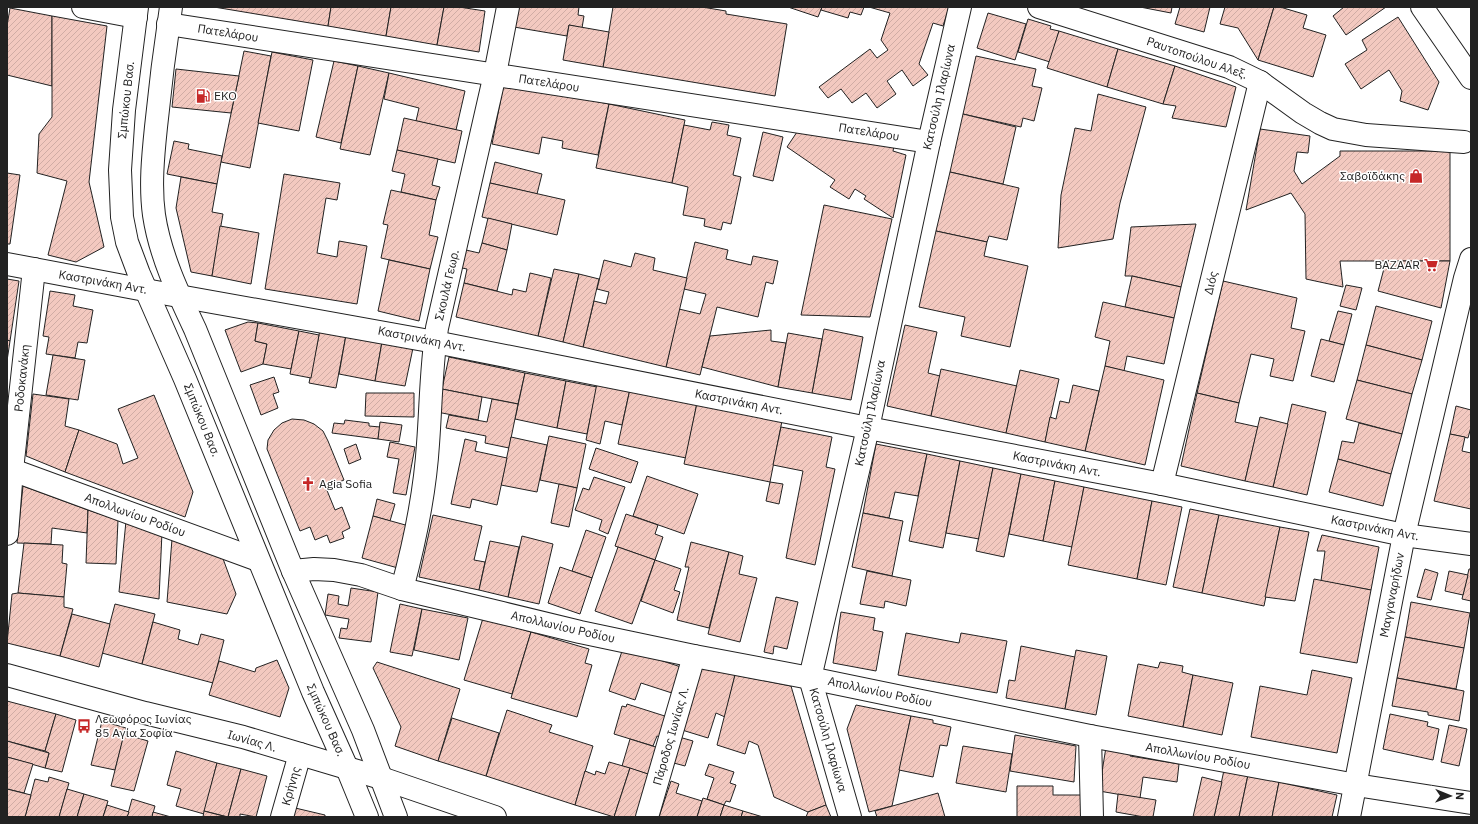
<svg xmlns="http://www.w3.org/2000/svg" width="1478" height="824" viewBox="0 0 1478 824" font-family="'IBM Plex Sans',sans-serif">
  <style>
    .building { fill: url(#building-hatch); stroke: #222 }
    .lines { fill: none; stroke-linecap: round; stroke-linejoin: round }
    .minor-casing { stroke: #222; stroke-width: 24 }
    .tertiary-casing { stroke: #222; stroke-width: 24 }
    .secondary-casing { stroke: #222; stroke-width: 24 }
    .minor { stroke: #fff; stroke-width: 22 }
    .tertiary { stroke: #fff; stroke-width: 22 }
    .secondary { stroke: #fff; stroke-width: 22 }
    .labels { text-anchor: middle; stroke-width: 3; stroke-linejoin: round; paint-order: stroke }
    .street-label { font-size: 12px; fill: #222; stroke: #fff }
    .poi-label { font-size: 12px; fill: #222; stroke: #fff; text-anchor: start }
  </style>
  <defs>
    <pattern id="building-hatch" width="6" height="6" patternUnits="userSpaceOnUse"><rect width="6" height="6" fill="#f3c9c0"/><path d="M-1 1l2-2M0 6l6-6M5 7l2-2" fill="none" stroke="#d0aca5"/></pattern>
  </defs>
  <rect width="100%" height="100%" fill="#fff"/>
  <!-- building -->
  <g class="building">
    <polygon points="214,7 331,7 328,26"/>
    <polygon points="331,7 391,7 386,36 328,26"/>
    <polygon points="391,7 444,7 437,45 386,36"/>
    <polygon points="444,7 459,7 485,11 479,52 437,45"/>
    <polygon points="518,7 579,7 578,15 584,16 582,28 569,25 567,36 514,27"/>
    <polygon points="613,7 702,7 726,11 726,14 787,24 775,96 603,67"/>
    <polygon points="788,7 822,7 818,17"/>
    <polygon points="822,7 864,7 861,15 850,12 848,18 821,10"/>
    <polygon points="869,7 949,7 943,26 933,23 919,64 928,75 913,86 902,70 887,81 896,94 877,108 866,93 852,103 841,89 828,98 819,87 870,49 877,58 888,50 881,40 890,13"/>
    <polygon points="1140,7 1172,7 1171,13"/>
    <polygon points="1180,7 1210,7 1204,32 1175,24"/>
    <polygon points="1225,7 1274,7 1258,60 1238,28 1220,24"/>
    <polygon points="1274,7 1280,7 1307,15 1303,28 1326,35 1313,77 1258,60"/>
    <polygon points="1344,7 1386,7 1346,35 1333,16"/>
    <polygon points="10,8 52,16 52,86 7,75 7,26"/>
    <polygon points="988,13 1026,24 1015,60 977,48"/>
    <polygon points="52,16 107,26 89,182 104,247 76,262 48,255 67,181 37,173 39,134 52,117"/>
    <polygon points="1398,17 1439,82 1428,110 1400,101 1402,91 1389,70 1361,89 1345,64 1367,50 1362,40"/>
    <polygon points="1028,19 1051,26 1050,29 1059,31 1050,62 1018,52"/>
    <polygon points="569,25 609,32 603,67 563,60"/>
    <polygon points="1059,31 1118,49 1107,87 1047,68"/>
    <polygon points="1118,49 1175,66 1163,104 1107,87"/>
    <polygon points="244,51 271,56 250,168 221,162"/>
    <polygon points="272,52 313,60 299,131 258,123"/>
    <polygon points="976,56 1036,69 1032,86 1042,88 1034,121 1023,118 1021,127 963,114"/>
    <polygon points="334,61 358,66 341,143 316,137"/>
    <polygon points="358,66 389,73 370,155 340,149"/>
    <polygon points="1175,66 1236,87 1226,127 1172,118 1176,106 1163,104"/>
    <polygon points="176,69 239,76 231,113 172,107"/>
    <polygon points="389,73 465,91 456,130 416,121 419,108 384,99"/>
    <polygon points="504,83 609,104 598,155 562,148 563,141 542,137 539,154 492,144"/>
    <polygon points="1098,94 1146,107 1120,203 1113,239 1058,248 1061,195 1075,128 1091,131"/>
    <polygon points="609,104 685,120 672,183 596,168"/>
    <polygon points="963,114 1016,127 1003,184 950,172"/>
    <polygon points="404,118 462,131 455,163 397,150"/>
    <polygon points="712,122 729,125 727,135 741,138 733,175 741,177 731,224 723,222 721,230 704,226 705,219 683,215 688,187 672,183 684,125 710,130"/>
    <polygon points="1260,129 1310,136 1308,153 1297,152 1294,171 1302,184 1340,156 1340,151 1450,151 1450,261 1340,261 1343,287 1306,279 1305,214 1291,193 1246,210"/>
    <polygon points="763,132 783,137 773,181 753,176"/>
    <polygon points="797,132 894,146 893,151 906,155 893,218 864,199 866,196 855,189 849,199 830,187 835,180 787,147"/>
    <polygon points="174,141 189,144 188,149 222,156 217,184 167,174"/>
    <polygon points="397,150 438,159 432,185 440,187 436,200 401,192 405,174 392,171"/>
    <polygon points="495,162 542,174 537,194 490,183"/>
    <polygon points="950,172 1019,188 1007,240 989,236 987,242 936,231"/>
    <polygon points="7,173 20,175 10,244 7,244"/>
    <polygon points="284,174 340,183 337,200 326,198 317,253 337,257 339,241 367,246 357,304 265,289"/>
    <polygon points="181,177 217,184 212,212 223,214 212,276 191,272 176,208"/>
    <polygon points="490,183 565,200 557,235 482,217"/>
    <polygon points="391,190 436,200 429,235 438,237 430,269 381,258 388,225 383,224"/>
    <polygon points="824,205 892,219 870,317 801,315"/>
    <polygon points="488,218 512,224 507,250 482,243"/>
    <polygon points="1196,224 1181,287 1132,276 1125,276 1131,227"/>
    <polygon points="220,226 259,233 251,284 212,276"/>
    <polygon points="936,231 987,242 984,256 1028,266 1010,347 961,336 965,317 919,307"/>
    <polygon points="695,242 728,250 726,259 751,265 753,256 778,261 773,284 766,282 758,317 717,307 700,375 666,367 679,309 700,314 706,294 684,289"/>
    <polygon points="482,243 507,250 497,291 464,283 467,269 462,268 466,250 479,253"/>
    <polygon points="635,253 655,258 653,270 687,278 666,367 583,347 594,301 606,304 609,292 597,289 604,260 631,267"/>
    <polygon points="389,260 430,269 419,321 378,311"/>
    <polygon points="1386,261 1450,261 1441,308 1378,291"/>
    <polygon points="554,269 579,274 563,342 538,336"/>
    <polygon points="530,273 551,278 538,336 456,317 464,283 512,295 513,289 526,292"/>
    <polygon points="579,274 599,279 583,347 563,342"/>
    <polygon points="1132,276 1181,287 1174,318 1125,307"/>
    <polygon points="7,279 19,281 10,341 7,340"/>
    <polygon points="1223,281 1297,298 1291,328 1305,331 1293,381 1270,376 1274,359 1251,354 1239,403 1197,393"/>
    <polygon points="1346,285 1362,288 1356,310 1340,306"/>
    <polygon points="50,291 75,295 73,306 93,310 87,343 78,342 75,358 46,354 49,337 43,336"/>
    <polygon points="1103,302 1174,318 1164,364 1127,356 1124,371 1105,366 1110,341 1095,337"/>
    <polygon points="1376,306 1432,321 1422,360 1366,345"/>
    <polygon points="1338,311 1352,314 1344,345 1329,341"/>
    <polygon points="248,322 258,323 255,341 267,344 263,364 241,372 225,330"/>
    <polygon points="258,323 299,331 291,369 263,364 267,344 255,341"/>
    <polygon points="905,325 937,332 928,373 940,376 931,416 887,406"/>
    <polygon points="824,329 863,337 851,400 812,393"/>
    <polygon points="320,330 346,335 336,388 309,383"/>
    <polygon points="771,330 771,341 786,343 778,387 702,367 710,336"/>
    <polygon points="299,331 319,335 311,378 290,374"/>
    <polygon points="788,333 822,339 812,393 778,387"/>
    <polygon points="346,335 382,342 375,381 339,374"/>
    <polygon points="1321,339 1344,345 1334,382 1311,376"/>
    <polygon points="7,340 10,341 7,361"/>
    <polygon points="382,342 413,348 405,386 375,381"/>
    <polygon points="1366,345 1422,360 1412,394 1357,380"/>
    <polygon points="53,355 85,360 78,400 46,395"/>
    <polygon points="449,357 525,373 518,404 442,389"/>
    <polygon points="1105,366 1164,380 1145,465 1085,451"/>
    <polygon points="941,369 1017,386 1006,433 931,416"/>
    <polygon points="1020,370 1059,379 1045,442 1006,433"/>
    <polygon points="525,373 566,381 557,428 515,419"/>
    <polygon points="274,377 279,392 273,394 278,408 261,415 250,385"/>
    <polygon points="1357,380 1412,394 1402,434 1346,419"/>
    <polygon points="566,381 597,387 587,434 557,428"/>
    <polygon points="597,383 630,389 622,425 605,421 600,444 586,440"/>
    <polygon points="1073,385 1099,391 1085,451 1045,442 1050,417 1056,419 1060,401 1069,403"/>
    <polygon points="442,389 482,397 478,420 437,412"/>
    <polygon points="630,389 697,403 686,458 618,444"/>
    <polygon points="366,393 414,393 414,417 365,416"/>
    <polygon points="1197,393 1239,403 1235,422 1258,427 1245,481 1181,466"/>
    <polygon points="33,394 69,399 65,426 79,430 65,472 26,456"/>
    <polygon points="154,395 193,492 185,517 65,472 79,430 117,444 123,464 138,458 118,409"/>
    <polygon points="492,399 518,404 509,448 485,443 486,436 446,428 449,415 487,422"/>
    <polygon points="697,403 782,421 770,482 684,464"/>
    <polygon points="1292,404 1326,412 1307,495 1273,487"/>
    <polygon points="1456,406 1471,410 1471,427 1468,438 1450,434"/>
    <polygon points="1260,417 1288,424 1273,487 1245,481"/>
    <polygon points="292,419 304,420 314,424 323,431 328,441 344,480 326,488 335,510 342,507 350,528 342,532 344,538 330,543 327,535 315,540 310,527 300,531 267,449 268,440 274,430 282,423"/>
    <polygon points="345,420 369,423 369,426 380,427 378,439 332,433 334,423 344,424"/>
    <polygon points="380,422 402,425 399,442 378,439"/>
    <polygon points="1359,423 1402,434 1391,474 1338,459 1342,441 1354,443"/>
    <polygon points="781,427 832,437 826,467 835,469 815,565 786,558 803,471 773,465"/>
    <polygon points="1450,434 1465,437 1462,451 1471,453 1471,509 1434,501"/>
    <polygon points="549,436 586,444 577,488 540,480"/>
    <polygon points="511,437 547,445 537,492 501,485"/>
    <polygon points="465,439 477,442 475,451 507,458 497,505 472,499 470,508 451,504"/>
    <polygon points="390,442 415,447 406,495 393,493 399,459 387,457"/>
    <polygon points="356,444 361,459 349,464 344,449"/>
    <polygon points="876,444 927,454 918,496 895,492 889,518 863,513"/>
    <polygon points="596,448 638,462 631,483 589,469"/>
    <polygon points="927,454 960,461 943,548 909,541"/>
    <polygon points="1338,459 1391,474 1383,506 1329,492"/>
    <polygon points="960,461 993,468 979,539 946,533"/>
    <polygon points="993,468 1021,474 1004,557 976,551"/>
    <polygon points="1021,474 1055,481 1043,541 1009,534"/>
    <polygon points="647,476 698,494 684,534 633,516"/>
    <polygon points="594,477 625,487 608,534 599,530 602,520 575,510 583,488 589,490"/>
    <polygon points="1055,481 1084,487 1072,547 1043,541"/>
    <polygon points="770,482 783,484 779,504 766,501"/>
    <polygon points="559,484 577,488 569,527 551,523"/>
    <polygon points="23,486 88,510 87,533 52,528 51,544 17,543"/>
    <polygon points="1084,487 1152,501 1137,579 1068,565"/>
    <polygon points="377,499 395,504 390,521 373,516"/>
    <polygon points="1152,501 1182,507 1166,585 1137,579"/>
    <polygon points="1190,509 1219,515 1202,593 1173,587"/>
    <polygon points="88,510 118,520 116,564 86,563"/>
    <polygon points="863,513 903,521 892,576 852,567"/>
    <polygon points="626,514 658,525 655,534 663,537 655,560 615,546"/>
    <polygon points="433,515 482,526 474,560 485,562 479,590 419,577"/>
    <polygon points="1219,515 1280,527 1264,606 1202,593"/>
    <polygon points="373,516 409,526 398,568 362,558"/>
    <polygon points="126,521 162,532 159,599 119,592"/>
    <polygon points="1280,527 1309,532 1295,601 1265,597"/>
    <polygon points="586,530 606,537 592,578 572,571"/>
    <polygon points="1322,535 1379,547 1371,590 1321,581 1325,551 1317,551"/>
    <polygon points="522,536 553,544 539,604 508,597"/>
    <polygon points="172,539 222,556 236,594 227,614 167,602"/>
    <polygon points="490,541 519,547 508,597 479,590"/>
    <polygon points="691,542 729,552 709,628 677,620 689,567 685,567"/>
    <polygon points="24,543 63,545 62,563 67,564 64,597 18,593"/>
    <polygon points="618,547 655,560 632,624 595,611"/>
    <polygon points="729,552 743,556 739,574 757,578 740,642 708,634"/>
    <polygon points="655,560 681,569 674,590 680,592 673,613 641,601"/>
    <polygon points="560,567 592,578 580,614 548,603"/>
    <polygon points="1425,569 1438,573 1431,600 1417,597"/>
    <polygon points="1469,569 1471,569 1471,601 1462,599"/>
    <polygon points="867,571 911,580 906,606 885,601 884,608 860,604"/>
    <polygon points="1449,571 1468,575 1463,595 1445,591"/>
    <polygon points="1314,579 1371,590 1357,663 1300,653"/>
    <polygon points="351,588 378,592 371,642 339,638 341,628 347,629 349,619 325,615 328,594 339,596 338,604 348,606"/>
    <polygon points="18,593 64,597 64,607 73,609 60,656 7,643 12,594"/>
    <polygon points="776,597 798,602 787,649 774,646 773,654 764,652"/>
    <polygon points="1411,602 1470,613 1464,648 1405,637"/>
    <polygon points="115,604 155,614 142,664 102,653"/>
    <polygon points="400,604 422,609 412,656 390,652"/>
    <polygon points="422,609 468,618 459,660 414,650"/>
    <polygon points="841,612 875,618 873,630 883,632 876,671 833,663"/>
    <polygon points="72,614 110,624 99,667 60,656"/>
    <polygon points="483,618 531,632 512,694 464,680"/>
    <polygon points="153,622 180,630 178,639 198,645 201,634 224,640 213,683 142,664"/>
    <polygon points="531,632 589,649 585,663 592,665 577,717 511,698"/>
    <polygon points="906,633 959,643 961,633 1007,641 997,693 898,675"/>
    <polygon points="1405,637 1464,648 1456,689 1397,678"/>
    <polygon points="1021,646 1075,657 1065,709 1006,698 1009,680 1015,681"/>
    <polygon points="623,648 684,668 675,694 641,683 635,700 609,691"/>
    <polygon points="1076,650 1107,656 1096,715 1065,709"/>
    <polygon points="277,660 289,688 280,717 209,695 219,661 255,672 256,668"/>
    <polygon points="377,662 460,689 438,761 395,746 401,727 373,668"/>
    <polygon points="1160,662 1183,666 1182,672 1193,675 1183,727 1128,716 1138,664 1158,668"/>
    <polygon points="700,665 735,675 725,717 716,713 708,738 682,730"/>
    <polygon points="1312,670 1352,678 1337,753 1251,737 1260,686 1307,695"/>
    <polygon points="735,675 791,686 826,805 808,812 774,797 758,745 749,741 745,754 717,745"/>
    <polygon points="1193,675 1233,683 1222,735 1183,727"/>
    <polygon points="1397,678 1464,691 1459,721 1428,715 1428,712 1392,706"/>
    <polygon points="7,701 56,714 45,751 7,741"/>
    <polygon points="627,704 671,718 664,738 657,736 653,746 614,734 622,706 626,707"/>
    <polygon points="856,705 911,716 892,806 869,812 847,729"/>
    <polygon points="507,710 552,725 549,732 593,746 575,805 486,776"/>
    <polygon points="56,714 76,720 62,772 45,768 49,753 45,751"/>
    <polygon points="1390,714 1428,722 1427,726 1439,729 1433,760 1383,749"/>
    <polygon points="911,716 933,720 933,723 951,727 947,746 940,745 933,777 899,770"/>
    <polygon points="452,718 499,733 486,776 438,761"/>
    <polygon points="102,721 126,728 115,770 91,765"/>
    <polygon points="1449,725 1467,729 1459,766 1441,762"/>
    <polygon points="124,734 148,741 134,791 111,786"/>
    <polygon points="1015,735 1076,746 1074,782 1010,771"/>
    <polygon points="679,737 693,741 685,766 670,762"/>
    <polygon points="630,739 662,749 654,776 622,766"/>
    <polygon points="7,741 49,753 45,768 7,757"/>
    <polygon points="963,746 1012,754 1006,792 956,783"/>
    <polygon points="1106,747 1131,750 1130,756 1179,764 1177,782 1143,777 1140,798 1099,791"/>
    <polygon points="176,751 217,763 204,814 176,806 181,789 167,785"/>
    <polygon points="7,757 33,764 24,793 7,789"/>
    <polygon points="609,762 630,768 614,817 575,805 585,771 595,775 596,771 605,774"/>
    <polygon points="217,763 241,769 228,817 204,811"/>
    <polygon points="709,764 734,772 730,783 736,785 730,802 726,801 724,805 707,799 714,778 705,775"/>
    <polygon points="630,768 654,776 641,817 614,817"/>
    <polygon points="241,769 267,776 256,817 240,814 240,817 228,817"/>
    <polygon points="1224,770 1248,775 1239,817 1214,817"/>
    <polygon points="1248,775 1279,782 1272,817 1239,817"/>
    <polygon points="49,777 69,783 59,817 25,817 35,779 48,782"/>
    <polygon points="1202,777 1222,782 1214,817 1193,817"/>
    <polygon points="671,781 679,784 676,793 702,801 697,817 659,817"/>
    <polygon points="1279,782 1337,795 1332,817 1272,817"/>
    <polygon points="1017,786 1053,786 1053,795 1081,795 1081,817 1017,817"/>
    <polygon points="7,789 31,795 25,817 7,817"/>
    <polygon points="67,789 84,794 77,817 59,817"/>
    <polygon points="938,793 945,817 877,817 875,811"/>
    <polygon points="84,794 108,801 103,817 77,817"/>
    <polygon points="1118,794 1156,800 1153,817 1144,817 1116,812"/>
    <polygon points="703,798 724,805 720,817 697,817"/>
    <polygon points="132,799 155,806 152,817 127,817"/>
    <polygon points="107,805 129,812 127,817 103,817"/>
    <polygon points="724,805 743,811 741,817 720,817"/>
    <polygon points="826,805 831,817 806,817 808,812"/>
    <polygon points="291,807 325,815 325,817 289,817"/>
    <polygon points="204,811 227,817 203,817"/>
    <polygon points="743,811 763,817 741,817"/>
    <polygon points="153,812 171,817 152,817"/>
  </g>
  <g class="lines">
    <defs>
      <g id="minor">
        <polyline points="83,7 136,17"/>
        <polyline points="1039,7 1229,67 1260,82 1303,113 1320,123 1333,129 1366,135 1464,142"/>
        <polyline points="168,24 929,142"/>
        <polyline points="7,264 145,290 435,342 868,428 1162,484 1404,535 1471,544"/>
        <polyline points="7,468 258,560"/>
        <polyline points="1162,484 1260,82"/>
        <polyline points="7,534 12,470 34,269"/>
        <polyline points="293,571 314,569 334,570 361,575 402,589 502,613 580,632 694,656 810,678 1090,736 1356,785 1471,803"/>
        <path d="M402,589C415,541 425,493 428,444C431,405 431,367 437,328L495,74L508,7"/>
        <polyline points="1090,736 1092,817"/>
        <polyline points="347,768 381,778 495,817"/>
        <polyline points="282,817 300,754"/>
        <polyline points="647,817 694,656"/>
        <polyline points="850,817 810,678 868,428 929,142 960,7"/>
        <polyline points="1349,817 1404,535 1465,278 1471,259"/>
      </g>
      <g id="tertiary">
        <polyline points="1422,7 1471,78"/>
        <polyline points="7,675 145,713 243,737 347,768"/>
      </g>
      <g id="secondary">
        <polyline points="137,7 124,110 120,170 122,217 127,242 139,274 185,379 313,692 347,768 367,817"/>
        <path d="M171,7C165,47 160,87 156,127C153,156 150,186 154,215C160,255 178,293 195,329L293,571L363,730L396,817"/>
      </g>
    </defs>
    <!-- minor casing -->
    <use href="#minor" class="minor-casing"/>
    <!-- tertiary casing -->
    <use href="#tertiary" class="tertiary-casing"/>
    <!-- secondary casing -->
    <use href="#secondary" class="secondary-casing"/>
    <!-- minor -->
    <use href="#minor" class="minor"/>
    <!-- tertiary -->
    <use href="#tertiary" class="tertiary"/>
    <!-- secondary -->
    <use href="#secondary" class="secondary"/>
  </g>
  <!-- icons -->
  <defs>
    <symbol id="fuel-bare" viewBox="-9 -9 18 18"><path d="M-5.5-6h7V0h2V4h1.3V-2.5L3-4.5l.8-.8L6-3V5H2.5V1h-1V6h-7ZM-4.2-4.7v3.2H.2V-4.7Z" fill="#c62828" stroke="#fff" stroke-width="2.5" paint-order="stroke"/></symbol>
    <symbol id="shop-bare" viewBox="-9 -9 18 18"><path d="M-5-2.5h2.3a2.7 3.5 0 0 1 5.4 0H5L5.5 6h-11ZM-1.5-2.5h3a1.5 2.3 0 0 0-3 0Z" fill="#c62828" stroke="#fff" stroke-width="2.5" paint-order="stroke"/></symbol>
    <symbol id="supermarket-bare" viewBox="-9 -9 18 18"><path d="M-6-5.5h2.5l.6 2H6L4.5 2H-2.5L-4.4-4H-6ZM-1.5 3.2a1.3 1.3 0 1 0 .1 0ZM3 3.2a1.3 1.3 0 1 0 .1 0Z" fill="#c62828" stroke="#fff" stroke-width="2.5" paint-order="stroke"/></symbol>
    <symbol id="church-bare" viewBox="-9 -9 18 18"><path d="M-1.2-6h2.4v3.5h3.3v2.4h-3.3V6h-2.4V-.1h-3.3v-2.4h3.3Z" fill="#c62828" stroke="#fff" stroke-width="2.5" paint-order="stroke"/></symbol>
    <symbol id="bus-bare" viewBox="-9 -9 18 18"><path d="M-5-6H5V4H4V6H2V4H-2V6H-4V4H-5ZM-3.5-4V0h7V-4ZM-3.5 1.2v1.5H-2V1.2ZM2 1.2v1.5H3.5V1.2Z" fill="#c62828" stroke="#fff" stroke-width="2.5" paint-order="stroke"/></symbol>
  </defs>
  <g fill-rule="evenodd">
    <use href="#fuel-bare" x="193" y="86" width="20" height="20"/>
    <use href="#shop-bare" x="1406" y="166" width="20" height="20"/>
    <use href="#supermarket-bare" x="1421" y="255" width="20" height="20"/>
    <use href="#church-bare" x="298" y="474" width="20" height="20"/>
    <use href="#bus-bare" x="74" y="716" width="20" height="20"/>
  </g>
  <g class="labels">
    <!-- street labels -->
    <g class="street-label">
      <text transform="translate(228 33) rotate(9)" y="4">Πατελάρου</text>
      <text transform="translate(1197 58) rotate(19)" y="4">Ραυτοπούλου Αλεξ.</text>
      <text transform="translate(549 83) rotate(9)" y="4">Πατελάρου</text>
      <text transform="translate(939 97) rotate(-77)" y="4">Κατσούλη Ιλαρίωνα</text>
      <text transform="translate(126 100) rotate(-84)" y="4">Σμπώκου Βασ.</text>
      <text transform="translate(869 132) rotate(9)" y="4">Πατελάρου</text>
      <text transform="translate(103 282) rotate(10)" y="4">Καστρινάκη Αντ.</text>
      <text transform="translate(1211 283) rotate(-76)" y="4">Διός</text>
      <text transform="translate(447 285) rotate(-77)" y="4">Σκουλά Γεωρ.</text>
      <text transform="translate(422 339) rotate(11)" y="4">Καστρινάκη Αντ.</text>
      <text transform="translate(22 378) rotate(-84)" y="4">Ροδοκανάκη</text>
      <text transform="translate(739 402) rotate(11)" y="4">Καστρινάκη Αντ.</text>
      <text transform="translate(870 413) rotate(-78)" y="4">Κατσούλη Ιλαρίωνα</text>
      <text transform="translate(202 420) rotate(68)" y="4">Σμπώκου Βασ.</text>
      <text transform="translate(1057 464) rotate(11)" y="4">Καστρινάκη Αντ.</text>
      <text transform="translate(135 515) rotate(20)" y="4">Απολλωνίου Ροδίου</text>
      <text transform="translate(1375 528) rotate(11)" y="4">Καστρινάκη Αντ.</text>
      <text transform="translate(1392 595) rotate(-79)" y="4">Μαγγαναρήδων</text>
      <text transform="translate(563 627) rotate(13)" y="4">Απολλωνίου Ροδίου</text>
      <text transform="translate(880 692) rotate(12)" y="4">Απολλωνίου Ροδίου</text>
      <text transform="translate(326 720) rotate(66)" y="4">Σμπώκου Βασ.</text>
      <text transform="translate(671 736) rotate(-74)" y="4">Πάροδος Ιωνίας Λ.</text>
      <text transform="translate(828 740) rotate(74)" y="4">Κατσούλη Ιλαρίωνα</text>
      <text transform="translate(252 741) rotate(16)" y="4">Ιωνίας Λ.</text>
      <text transform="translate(1198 756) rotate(10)" y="4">Απολλωνίου Ροδίου</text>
      <text transform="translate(291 786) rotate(-74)" y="4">Κρήνης</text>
    </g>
    <!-- poi labels -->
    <g class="poi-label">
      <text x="214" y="100">ΕΚΟ</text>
      <text x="1405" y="180" text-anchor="end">Σαβοϊδάκης</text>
      <text x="1420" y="269" text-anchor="end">BAZAAR</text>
      <text x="319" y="488">Agia Sofia</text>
      <text x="95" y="723">Λεωφόρος Ιωνίας<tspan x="95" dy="14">85 Αγία Σοφία</tspan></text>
    </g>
  </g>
  <!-- border -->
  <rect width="1478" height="824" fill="none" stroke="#222222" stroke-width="16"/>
  <!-- north arrow -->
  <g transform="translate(1450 796) rotate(91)" stroke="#ffffff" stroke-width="3" paint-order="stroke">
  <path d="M0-3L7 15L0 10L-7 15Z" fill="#222222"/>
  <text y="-6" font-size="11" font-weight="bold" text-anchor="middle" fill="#222222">N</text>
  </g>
</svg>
